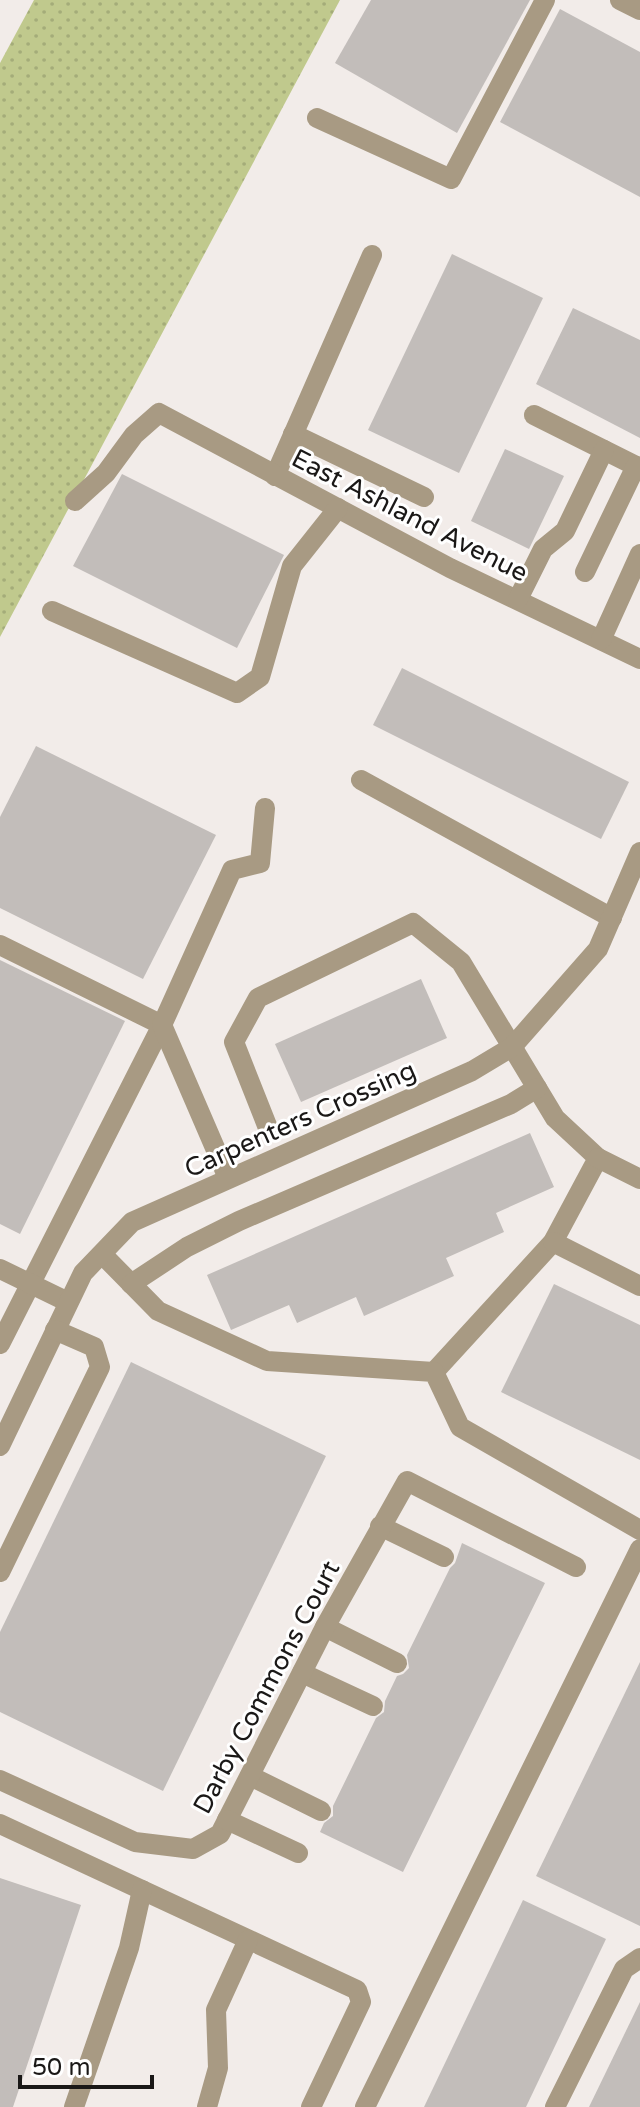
<svg xmlns="http://www.w3.org/2000/svg" width="640" height="2107" viewBox="0 0 640 2107" font-family="'Varela Round',sans-serif">
  <style>
    .park { fill: url(#park-dots) }
    .building { fill: #c2bdba }
    .lines { fill: none; stroke-linecap: round; stroke-linejoin: round }
    .minor { stroke: #a89a83; stroke-width: 20 }
    .labels { text-anchor: middle; stroke-width: 6; stroke-linejoin: round; paint-order: stroke }
    .street-label { font-size: 26px; fill: #1a1817; stroke: #fff }
  </style>
  <defs>
    <pattern id="park-dots" width="8" height="8" patternUnits="userSpaceOnUse" patternTransform="scale(2)"><rect width="8" height="8" fill="#c0c98d"/><path d="M2 2h.1M6 6h.1" fill="none" stroke="#a4ac79" stroke-width="1.8" stroke-linecap="round"/></pattern>
  </defs>
  <rect width="100%" height="100%" fill="#f2ece9"/>
  <!-- park -->
  <polygon class="park" points="34,0 340,0 0,637 0,63"/>
  <!-- building -->
  <g class="building">
    <polygon points="371,0 530,0 457,133 335,63"/>
    <polygon points="560,9 640,52 640,197 500,122"/>
    <polygon points="452,254 543,298 459,473 368,430"/>
    <polygon points="573,308 640,340 640,438 536,384"/>
    <polygon points="505,449 564,476 529,549 471,521"/>
    <polygon points="122,474 284,555 237,648 73,566"/>
    <polygon points="402,668 629,782 601,839 373,725"/>
    <polygon points="36,746 216,835 143,979 0,908 0,817"/>
    <polygon points="0,960 125,1021 20,1234 0,1224"/>
    <polygon points="421,979 447,1038 301,1102 275,1044"/>
    <polygon points="530,1133 554,1187 496,1213 504,1232 446,1258 454,1276 364,1316 356,1297 297,1323 289,1305 231,1330 207,1275"/>
    <polygon points="554,1284 640,1325 640,1460 501,1392"/>
    <polygon points="131,1362 326,1456 163,1791 0,1712 0,1632"/>
    <polygon points="462,1543 545,1583 403,1872 320,1832 324,1823 333,1816 333,1806 376,1718 384,1712 385,1701 397,1676 403,1674 409,1668 407,1655 450,1568 455,1563"/>
    <polygon points="640,1662 640,1926 536,1876"/>
    <polygon points="0,1878 81,1905 13,2107 0,2107"/>
    <polygon points="523,1900 606,1939 526,2107 424,2107"/>
    <polygon points="640,2002 640,2107 589,2107"/>
  </g>
  <g class="lines">
    <!-- minor -->
    <g class="minor">
      <polyline points="620,0 640,10"/>
      <polyline points="317,118 451,179 545,0"/>
      <polyline points="534,415 640,468"/>
      <polyline points="293,434 424,497"/>
      <polyline points="275,476 372,255"/>
      <polyline points="75,501 106,473 134,435 159,413 450,568 640,659"/>
      <polyline points="585,572 636,466"/>
      <polyline points="518,599 543,549 565,531 604,450"/>
      <polyline points="52,611 237,693 260,677 292,566 338,508"/>
      <polyline points="601,640 640,554"/>
      <polyline points="361,780 612,918"/>
      <polyline points="0,945 162,1025 0,1344"/>
      <polyline points="268,1128 234,1042 258,998 413,923 461,962 555,1118 598,1158 553,1242 434,1372"/>
      <polyline points="598,1158 640,1179"/>
      <polyline points="228,1178 162,1025 232,870 260,863 265,808"/>
      <polyline points="553,1242 640,1286"/>
      <polyline points="102,1254 158,1311 267,1361 434,1372 460,1427 640,1530"/>
      <polyline points="0,1269 68,1302"/>
      <polyline points="131,1284 187,1247 239,1221 511,1104 537,1088"/>
      <polyline points="0,1446 83,1273 132,1222 472,1071 512,1047 598,949 640,852"/>
      <polyline points="380,1526 444,1557"/>
      <polyline points="0,1572 100,1367 94,1347 55,1330"/>
      <polyline points="325,1627 397,1663"/>
      <polyline points="302,1673 373,1706"/>
      <polyline points="250,1776 321,1811"/>
      <polyline points="0,1780 135,1842 193,1849 220,1834 325,1627 407,1481 576,1567"/>
      <polyline points="227,1820 298,1853"/>
      <polyline points="0,1824 357,1990 361,2002 311,2107"/>
      <polyline points="74,2107 129,1948 142,1890"/>
      <polyline points="207,2107 218,2068 216,2010 248,1940"/>
      <polyline points="365,2107 640,1549"/>
      <polyline points="555,2107 624,1969 640,1958"/>
    </g>
  </g>
  <g class="labels">
    <!-- street labels -->
    <g class="street-label">
      <text transform="translate(410 515) rotate(27)" y="9">East Ashland Avenue</text>
      <text transform="translate(300 1119) rotate(-24)" y="9">Carpenters Crossing</text>
      <text transform="translate(266 1687) rotate(-62)" y="9">Darby Commons Court</text>
    </g>
  </g>
  <!-- scale -->
  <path d="M20 2075v12h132v-12" fill="none" stroke="#1a1817" stroke-width="4"/>
  <text x="32" y="2075" font-size="24" fill="#1a1817" stroke="#ffffff" stroke-width="6" paint-order="stroke">50 m</text>
</svg>
